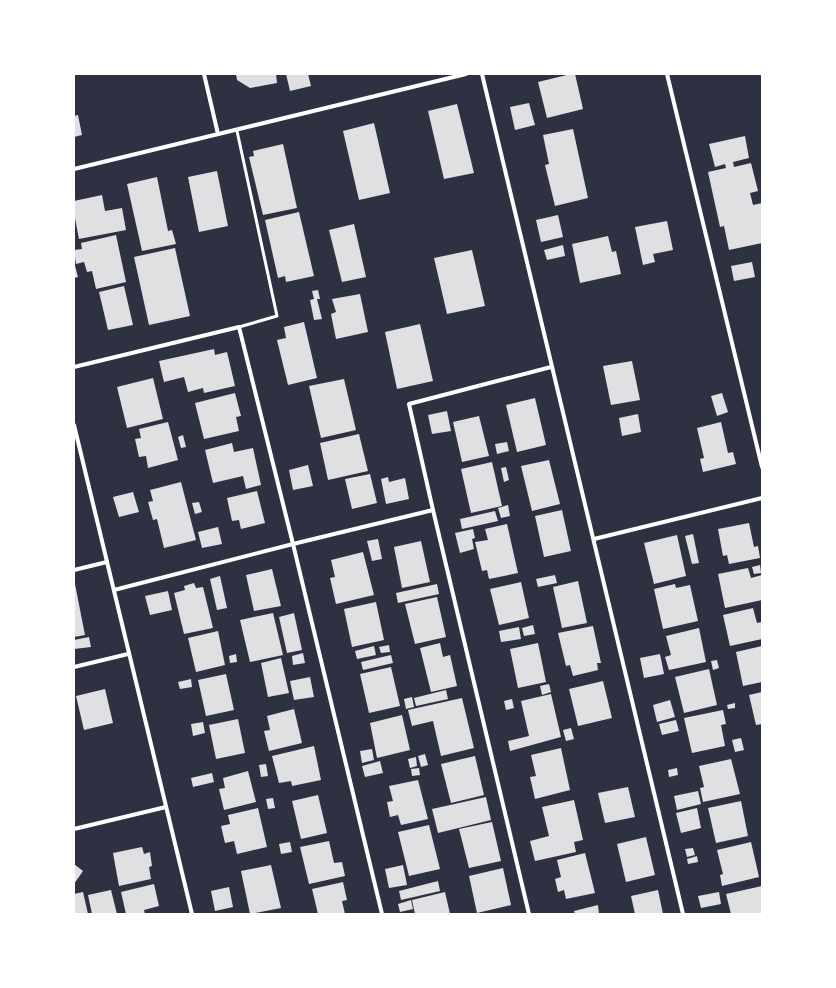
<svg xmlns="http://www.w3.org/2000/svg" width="836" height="988" viewBox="0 0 836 988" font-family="Quicksand,sans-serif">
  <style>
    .building { fill: #e0e0e3 }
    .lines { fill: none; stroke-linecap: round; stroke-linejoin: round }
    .service { stroke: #fff; stroke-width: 3 }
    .minor { stroke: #fff; stroke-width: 4 }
  </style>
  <rect width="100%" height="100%" fill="#2d3142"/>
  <!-- building -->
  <g class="building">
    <polygon points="236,74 276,74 277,83 250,88 237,80"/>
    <polygon points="286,74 308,74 311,86 290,91"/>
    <polygon points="571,74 575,74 583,109 547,118 538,82"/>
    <polygon points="529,103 535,125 515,130 510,107"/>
    <polygon points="457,104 474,173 444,179 428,111"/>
    <polygon points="78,115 82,135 74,137 74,116"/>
    <polygon points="374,123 390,193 359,200 343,131"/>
    <polygon points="573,129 588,198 555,206 545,165 549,164 543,135"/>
    <polygon points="745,136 749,158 733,162 734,167 751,163 758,191 750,193 753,205 762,203 762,243 729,250 724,226 720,227 708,172 726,168 725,164 715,167 709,144"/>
    <polygon points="283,144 297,208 263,215 249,157 254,156 253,151"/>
    <polygon points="217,171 228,226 199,232 188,177"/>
    <polygon points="157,177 168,231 172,230 176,244 142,251 127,184"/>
    <polygon points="102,195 105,211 122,208 126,230 79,239 74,213 74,201"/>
    <polygon points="299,212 314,276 286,282 285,276 278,278 265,220"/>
    <polygon points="558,215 563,237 541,242 536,220"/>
    <polygon points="667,221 673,250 653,254 655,262 643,265 635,227"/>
    <polygon points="354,224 366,277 342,282 329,230"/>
    <polygon points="116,235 126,282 96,289 92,271 87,272 84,262 76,264 74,250 82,249 81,243"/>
    <polygon points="608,236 612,252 616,251 621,274 580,283 572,244"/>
    <polygon points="563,245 565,256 547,260 544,250"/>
    <polygon points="175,248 190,316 149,325 134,257"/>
    <polygon points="472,250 485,306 447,314 434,258"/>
    <polygon points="74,262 78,277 74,278"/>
    <polygon points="752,262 755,277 734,281 731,266"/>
    <polygon points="124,286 133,325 108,330 99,292"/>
    <polygon points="318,290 320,299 317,299 322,319 314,320 310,300 314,299 312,291"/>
    <polygon points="360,294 368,332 336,339 331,314 336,312 332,299"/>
    <polygon points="304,322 317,378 288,385 277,340 286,338 284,327"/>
    <polygon points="420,324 433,381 397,389 385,332"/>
    <polygon points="214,349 215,355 227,352 235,386 204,393 203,388 188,392 184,377 164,382 159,361"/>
    <polygon points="632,361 640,400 611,405 603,366"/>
    <polygon points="153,378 163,419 127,428 117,387"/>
    <polygon points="344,379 356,430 321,438 309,386"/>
    <polygon points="235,393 241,416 236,417 239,431 204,439 195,403"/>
    <polygon points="722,393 728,412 717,416 711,396"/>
    <polygon points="535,398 546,445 517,452 506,405"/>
    <polygon points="447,411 451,431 432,434 428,415"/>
    <polygon points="638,414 641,432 622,436 619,418"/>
    <polygon points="479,416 489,456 462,462 453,422"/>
    <polygon points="168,422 178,460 148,468 146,456 139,457 135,439 141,438 139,429"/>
    <polygon points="721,422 728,453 733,452 736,464 703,472 700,459 704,458 697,428"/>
    <polygon points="359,434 368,471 328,480 320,443"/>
    <polygon points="183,435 186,447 181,448 178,437"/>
    <polygon points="507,442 509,451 497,454 495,444"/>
    <polygon points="232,443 234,452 253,448 261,485 246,489 243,476 213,483 205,450"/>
    <polygon points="549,460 560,504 532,511 521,466"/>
    <polygon points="492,462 502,506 471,513 461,469"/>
    <polygon points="308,465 313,486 293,490 289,470"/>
    <polygon points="506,467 509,480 504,482 501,468"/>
    <polygon points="370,474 377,503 352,509 345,479"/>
    <polygon points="388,477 389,482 405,478 409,499 386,504 381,479"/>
    <polygon points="181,482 196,540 164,548 157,519 153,520 148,502 153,501 150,490"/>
    <polygon points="257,491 265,523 241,529 239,520 232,521 227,498"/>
    <polygon points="133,492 139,512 119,517 113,497"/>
    <polygon points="199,502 202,512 195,514 192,503"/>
    <polygon points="508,505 510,516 501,518 498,508"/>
    <polygon points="562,510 571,551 544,557 535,516"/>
    <polygon points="495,511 498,521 462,529 460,519"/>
    <polygon points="749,523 754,547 758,546 760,558 729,564 727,555 723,556 718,529"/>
    <polygon points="507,524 518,573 489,579 487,570 482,571 475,542 488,540 485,529"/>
    <polygon points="218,527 222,544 202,548 198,532"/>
    <polygon points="473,529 475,538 472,539 474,549 460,553 455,533"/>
    <polygon points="693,534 699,563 692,564 685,536"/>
    <polygon points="677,535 686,576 654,584 644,543"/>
    <polygon points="378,539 382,559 372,561 367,541"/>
    <polygon points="421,541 430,582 402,588 394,547"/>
    <polygon points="363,552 374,595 336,604 330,578 335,577 331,560"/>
    <polygon points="760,565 761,573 754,574 752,567"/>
    <polygon points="748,568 751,578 762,575 762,600 725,608 718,574"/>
    <polygon points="272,569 281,606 254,611 246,575"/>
    <polygon points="555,575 557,583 538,587 536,579"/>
    <polygon points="220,576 227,608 217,610 210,579"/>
    <polygon points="578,581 587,623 562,628 553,587"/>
    <polygon points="521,582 529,618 499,625 490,589"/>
    <polygon points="194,583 196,588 203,587 213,628 184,634 174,593 185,590 184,586"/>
    <polygon points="75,584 85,635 74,637 74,585"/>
    <polygon points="437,584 439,594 398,603 396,593"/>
    <polygon points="675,584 676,588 690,585 698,621 663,629 654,589"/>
    <polygon points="168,591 172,610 150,615 145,596"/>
    <polygon points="437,597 446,637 415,644 405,604"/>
    <polygon points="376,602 384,640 352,647 344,609"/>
    <polygon points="753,608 757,623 762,622 762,639 730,646 723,615"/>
    <polygon points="273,613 283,655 250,662 240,620"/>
    <polygon points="294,613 302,650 287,653 279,617"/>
    <polygon points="533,625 535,634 524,636 522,628"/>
    <polygon points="593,626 601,663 597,663 598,670 573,676 570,665 566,666 558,633"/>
    <polygon points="519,627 521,639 501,642 499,631"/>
    <polygon points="699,628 706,662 669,670 665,657 671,655 666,636"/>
    <polygon points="218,631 225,665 196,672 188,638"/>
    <polygon points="89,637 91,647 74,649 74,640"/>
    <polygon points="440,643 443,657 450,655 457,686 431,692 420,648"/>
    <polygon points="538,643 546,682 518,688 510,649"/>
    <polygon points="389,645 390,652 381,653 379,647"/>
    <polygon points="374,646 376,655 357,659 355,651"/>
    <polygon points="762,646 762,682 743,686 736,652"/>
    <polygon points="303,653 305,663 293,665 292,656"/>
    <polygon points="236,654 237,662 230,663 229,656"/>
    <polygon points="660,654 664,674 644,678 640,658"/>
    <polygon points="391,655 393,663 363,670 361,662"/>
    <polygon points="281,658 289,693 268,697 261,663"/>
    <polygon points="717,660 719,668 713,670 711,661"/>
    <polygon points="391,667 400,706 369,713 360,674"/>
    <polygon points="709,669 717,705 684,713 675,677"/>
    <polygon points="226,674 234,710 206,716 198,680"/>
    <polygon points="310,677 314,697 294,700 290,681"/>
    <polygon points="191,679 192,687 180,689 178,682"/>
    <polygon points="603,681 612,718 578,726 569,689"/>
    <polygon points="549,684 551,692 542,695 540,686"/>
    <polygon points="105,689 113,723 84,730 76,696"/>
    <polygon points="446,690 448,699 416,706 414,698"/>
    <polygon points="762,692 762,724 756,725 749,695"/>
    <polygon points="551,694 561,737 510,751 508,741 529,736 521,701"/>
    <polygon points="412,697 414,707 406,709 404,699"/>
    <polygon points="462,698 474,748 441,756 433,721 412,726 408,710"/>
    <polygon points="512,699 514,708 506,710 504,701"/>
    <polygon points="670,700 675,717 657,722 653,705"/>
    <polygon points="735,703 735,708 728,709 727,705"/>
    <polygon points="294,709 302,743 269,751 264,731 270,730 267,716"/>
    <polygon points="723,710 726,724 721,725 725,746 692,753 684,718"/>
    <polygon points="402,715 410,750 377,758 370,723"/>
    <polygon points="238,719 245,753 216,759 209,725"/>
    <polygon points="676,720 679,731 662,735 659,724"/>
    <polygon points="203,722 205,733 193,736 191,724"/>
    <polygon points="571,728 574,739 566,741 563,730"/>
    <polygon points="741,738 744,750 735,752 732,740"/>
    <polygon points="314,746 321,780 292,786 291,781 279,783 272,756"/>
    <polygon points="561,748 570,790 535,799 530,777 536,776 531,755"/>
    <polygon points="372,749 374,760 362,763 360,751"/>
    <polygon points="425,754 428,765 421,767 418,756"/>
    <polygon points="475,756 484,795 451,803 441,764"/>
    <polygon points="416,757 417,766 410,768 408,759"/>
    <polygon points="731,759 740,794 703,802 700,788 704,787 699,766"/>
    <polygon points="380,761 383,773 365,777 362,766"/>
    <polygon points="266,764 268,776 261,777 259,765"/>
    <polygon points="419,768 420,775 412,776 411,769"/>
    <polygon points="677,768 678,775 669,777 668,770"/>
    <polygon points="248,771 256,802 224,810 219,789 225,788 223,778"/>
    <polygon points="212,773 214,782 193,787 191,778"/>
    <polygon points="418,780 428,819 401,825 398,815 390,817 387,802 393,801 389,786"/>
    <polygon points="628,787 635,817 605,823 598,793"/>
    <polygon points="698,791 701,804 677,810 674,796"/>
    <polygon points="318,795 327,833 301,839 292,801"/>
    <polygon points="486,797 491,820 438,833 432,809"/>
    <polygon points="273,798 275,808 268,809 266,799"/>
    <polygon points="574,800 583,840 574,842 576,852 535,861 530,841 549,836 542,807"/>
    <polygon points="741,801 748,836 716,843 708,808"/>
    <polygon points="258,808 267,847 237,854 234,841 225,843 221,826 230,824 228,815"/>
    <polygon points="697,808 701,828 681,833 676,813"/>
    <polygon points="492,822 501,861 469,868 459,829"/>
    <polygon points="429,825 440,869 409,876 398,832"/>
    <polygon points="646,837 655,875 626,882 617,844"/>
    <polygon points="329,841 334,863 342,862 345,876 309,884 300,847"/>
    <polygon points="290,842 292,852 281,854 279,844"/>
    <polygon points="751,842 759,877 722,886 720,875 723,874 717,850"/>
    <polygon points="142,847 144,854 150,852 152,866 149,867 151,879 119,886 113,853"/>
    <polygon points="693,848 695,855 687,857 685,849"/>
    <polygon points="585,853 595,893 566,899 564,890 558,892 555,879 561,877 557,860"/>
    <polygon points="697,856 698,862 688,864 687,859"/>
    <polygon points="74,864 83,871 74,884"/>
    <polygon points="271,865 281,908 250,914 241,871"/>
    <polygon points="403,865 407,885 389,888 385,869"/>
    <polygon points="503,868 511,905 477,913 469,876"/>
    <polygon points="438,881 440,891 401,900 399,891"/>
    <polygon points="343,882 347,900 342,901 345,914 318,914 312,889"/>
    <polygon points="154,884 159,906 144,910 145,914 126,914 121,892"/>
    <polygon points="762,886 762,914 731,914 726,894"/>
    <polygon points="229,887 233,907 215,911 211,891"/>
    <polygon points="111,890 117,914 92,914 88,895"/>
    <polygon points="658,890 663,914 635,914 631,896"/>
    <polygon points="83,892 88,914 74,914 74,894"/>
    <polygon points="445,892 450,914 415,914 412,900"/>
    <polygon points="719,892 721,904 701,908 698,896"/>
    <polygon points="411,900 413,909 400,912 398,904"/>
    <polygon points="598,905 599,914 575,914 574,911"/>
  </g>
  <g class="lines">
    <!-- service -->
    <polyline class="service" points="237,131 277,316 239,327"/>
    <!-- minor -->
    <g class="minor">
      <polyline points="204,74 218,134"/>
      <polyline points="482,74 683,914"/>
      <polyline points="667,74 762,467"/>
      <polyline points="74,169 466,74"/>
      <polyline points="74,367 239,327 293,544 382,914"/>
      <polyline points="74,425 192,914"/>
      <polyline points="594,539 762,498"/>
      <polyline points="74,570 107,562"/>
      <polyline points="114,590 293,544 433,510"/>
      <polyline points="74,667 128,654"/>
      <polyline points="74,829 166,807"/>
      <polyline points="529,914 433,510 409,404 551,367"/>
    </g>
  </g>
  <!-- border -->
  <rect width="836" height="988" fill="none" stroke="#ffffff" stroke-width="150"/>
</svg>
